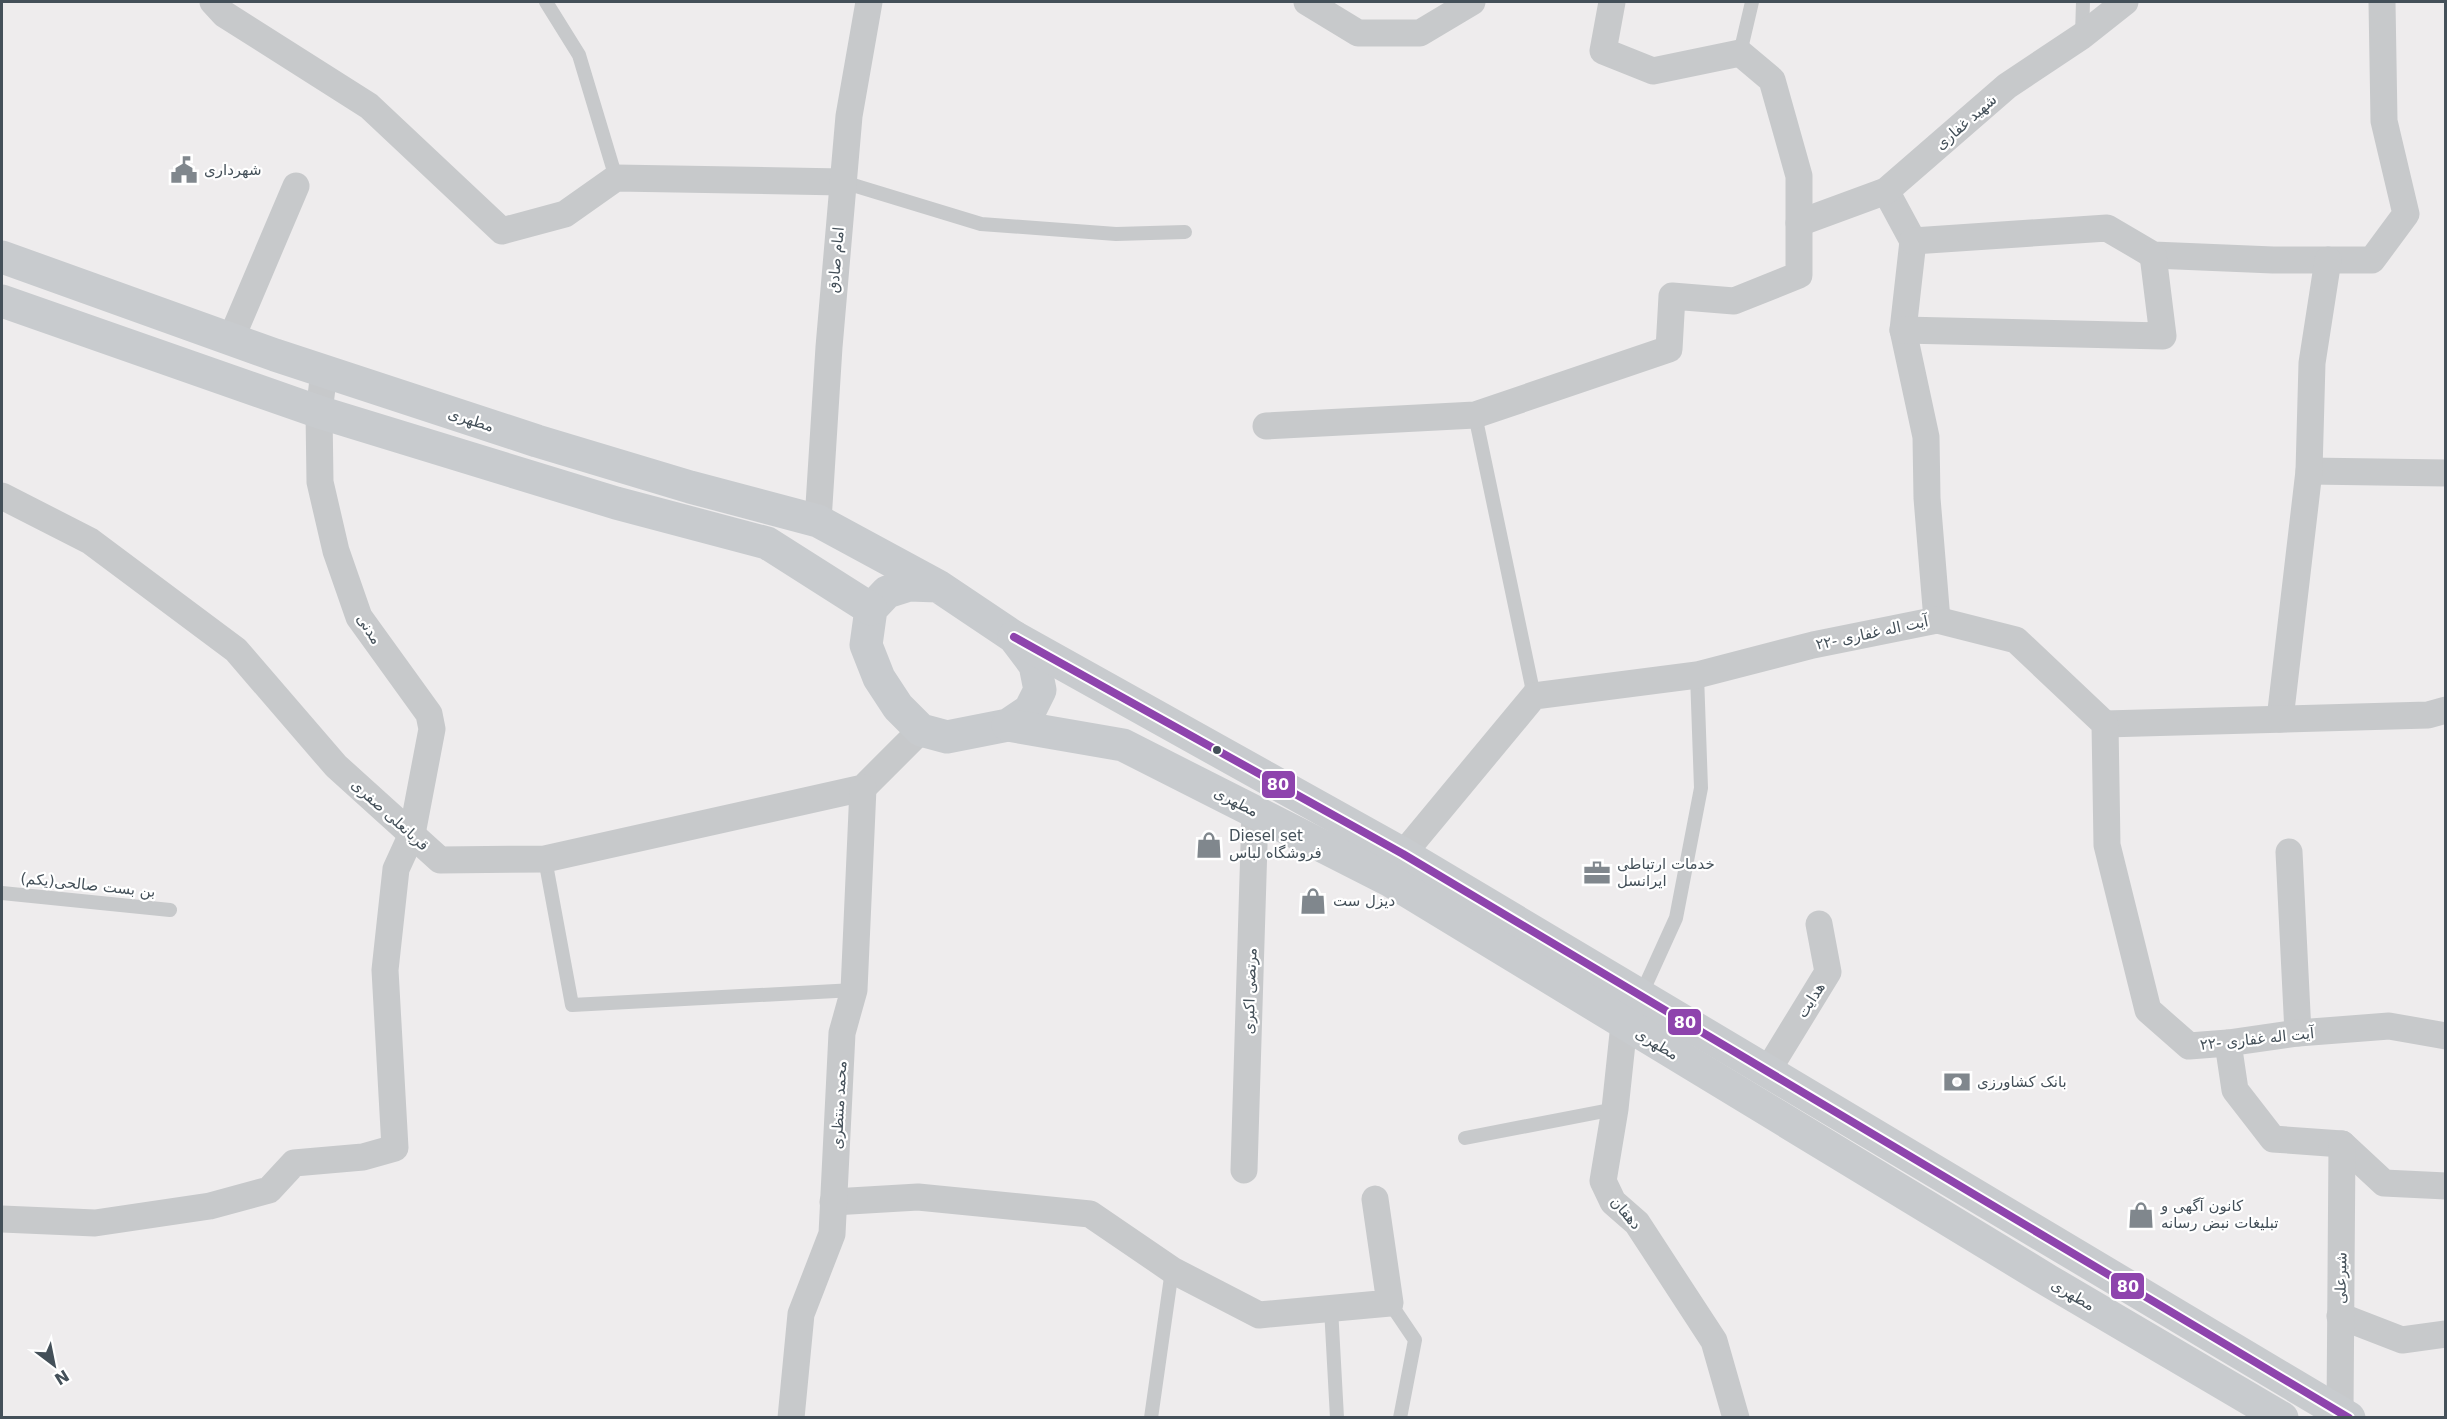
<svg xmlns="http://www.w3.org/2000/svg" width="2447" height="1419" viewBox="0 0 2447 1419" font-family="'DejaVu Sans',Cairo,sans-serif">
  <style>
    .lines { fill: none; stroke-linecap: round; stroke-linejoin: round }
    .lane { stroke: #c7c9cb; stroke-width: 14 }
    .street { stroke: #c7c9cb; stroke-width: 27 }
    .secondary { stroke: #c8cbce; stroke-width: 33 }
    .bus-1-casing { stroke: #fff; stroke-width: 12 }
    .bus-1 { stroke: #8e44ad; stroke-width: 8 }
    .bus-dot { fill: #445059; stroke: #fff; stroke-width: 2 }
    .labels { text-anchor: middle; stroke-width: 4.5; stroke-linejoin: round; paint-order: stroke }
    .street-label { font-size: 15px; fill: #445059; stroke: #fff }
    .poi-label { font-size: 15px; fill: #445059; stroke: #fff; text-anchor: start }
    .line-badge { stroke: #fff; stroke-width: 2 }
    .badge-label { font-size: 16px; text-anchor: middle; font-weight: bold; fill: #fff }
  </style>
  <rect width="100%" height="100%" fill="#eeeced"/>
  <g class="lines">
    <!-- lane -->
    <g class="lane">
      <polyline points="546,2 579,55 616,178"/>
      <polyline points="2082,35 2083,2"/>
      <polyline points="1740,53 1752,2"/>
      <polyline points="843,182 981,224 1116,234 1185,232"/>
      <polyline points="1475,415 1534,696"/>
      <polyline points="545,859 572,1005 854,990"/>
      <polyline points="2,893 170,910"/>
      <polyline points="1641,995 1676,918 1701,788 1697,675"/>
      <polyline points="1465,1138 1615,1109"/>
      <polyline points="1390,1303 1415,1340 1400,1418"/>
      <polyline points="1331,1308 1337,1418"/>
      <polyline points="1151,1418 1172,1270"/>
    </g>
    <!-- street -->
    <g class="street">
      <polyline points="213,2 224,14 369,106 502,231 565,214 616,178 843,182"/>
      <polyline points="1307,2 1358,33 1420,33 1472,2"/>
      <polyline points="1886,191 1913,241 1903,330 1926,437 1927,498 1937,620"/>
      <polyline points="1799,223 1886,191 2007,86 2082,36 2125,2"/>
      <polyline points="1913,241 2107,228 2153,255 2273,260 2372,260 2406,214 2384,121 2382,2"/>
      <polyline points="1903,330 2163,336 2153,255"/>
      <polyline points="231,339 296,186"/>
      <polyline points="1266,426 1475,415 1669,349 1672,296 1734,301 1799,275 1799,176 1772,80 1740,53 1653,71 1603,51 1612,2"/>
      <polyline points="2309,471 2446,473"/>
      <polyline points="2,496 90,541 236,650 336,766 440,860 545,859 863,788 921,730"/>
      <polyline points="818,521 829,347 849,116 869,2"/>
      <polyline points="2280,719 2309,471 2312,363 2328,260"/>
      <polyline points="2105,724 2428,715 2446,710"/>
      <polyline points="2289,852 2298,1033"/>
      <polyline points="1403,854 1534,696 1697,675 1813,645 1937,620 2016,640 2105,724 2107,845 2148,1010 2189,1046 2228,1043 2298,1033 2389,1026 2446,1036"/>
      <polyline points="1624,1024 1615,1109 1603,1181 1613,1202 1637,1223 1714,1341 1736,1418"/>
      <polyline points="2228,1043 2235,1090 2273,1139 2342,1144 2384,1183 2446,1186"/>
      <polyline points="1768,1070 1828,972 1819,924"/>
      <polyline points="1244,1170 1255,812"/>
      <polyline points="833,1202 918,1197 1090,1214 1172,1270 1259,1315 1390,1303 1375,1199"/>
      <polyline points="2,1219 95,1223 210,1206 269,1190 294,1163 363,1157 395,1148 385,970 396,869 412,834 432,729 429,714 359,617 336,551 320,482 319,412 324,372"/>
      <polyline points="2340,1316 2402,1340 2446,1334"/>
      <polyline points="2340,1412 2342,1144"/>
      <polyline points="791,1418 801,1314 832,1234 842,1033 854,990 863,788"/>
    </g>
    <!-- secondary -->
    <g class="secondary">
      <polyline points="2,257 275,355 537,441 690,487 818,521 938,586 1014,637 1035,665 1040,690 1030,710 1008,725 947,737 921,730 898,707 879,678 866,645 871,609 887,592 909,585 938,586"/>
      <polyline points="2,301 319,412 616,503 767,543 871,609"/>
      <polyline points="1014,637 1403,854 2349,1418"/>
      <polyline points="1008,725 1123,745 1389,880 2049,1281 2282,1418"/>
    </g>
    <defs>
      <polyline id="bus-1" points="1014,637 1403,854 2349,1418"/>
    </defs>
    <!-- bus-1 casing -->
    <use href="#bus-1" class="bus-1-casing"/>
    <!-- bus-1 -->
    <use href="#bus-1" class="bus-1"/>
  </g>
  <!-- icons -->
  <defs>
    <symbol id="civic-bare" viewBox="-9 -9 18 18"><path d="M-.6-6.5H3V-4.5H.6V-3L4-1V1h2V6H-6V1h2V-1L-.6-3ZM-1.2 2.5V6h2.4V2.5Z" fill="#80878d" stroke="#fff" stroke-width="2.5" paint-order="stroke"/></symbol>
    <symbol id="shop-bare" viewBox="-9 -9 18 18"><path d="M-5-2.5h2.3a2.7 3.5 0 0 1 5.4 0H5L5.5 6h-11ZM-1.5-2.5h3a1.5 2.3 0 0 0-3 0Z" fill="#80878d" stroke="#fff" stroke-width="2.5" paint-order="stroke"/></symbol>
    <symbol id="office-bare" viewBox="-9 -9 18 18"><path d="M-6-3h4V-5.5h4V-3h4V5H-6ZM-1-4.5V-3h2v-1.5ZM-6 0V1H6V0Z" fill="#80878d" stroke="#fff" stroke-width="2.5" paint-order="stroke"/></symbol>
    <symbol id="bank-bare" viewBox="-9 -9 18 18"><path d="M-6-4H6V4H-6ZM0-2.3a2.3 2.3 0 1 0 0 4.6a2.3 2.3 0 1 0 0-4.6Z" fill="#80878d" stroke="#fff" stroke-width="2.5" paint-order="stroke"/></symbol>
  </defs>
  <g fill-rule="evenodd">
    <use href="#civic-bare" x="165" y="151" width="38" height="38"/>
    <use href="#shop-bare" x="1190" y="826" width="38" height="38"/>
    <use href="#office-bare" x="1578" y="854" width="38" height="38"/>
    <use href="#shop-bare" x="1294" y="882" width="38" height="38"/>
    <use href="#bank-bare" x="1938" y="1063" width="38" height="38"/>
    <use href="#shop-bare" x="2122" y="1196" width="38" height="38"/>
  </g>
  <!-- markers -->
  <circle class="bus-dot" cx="1217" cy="750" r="5"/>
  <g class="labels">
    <!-- street labels -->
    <g class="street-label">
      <text transform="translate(1966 122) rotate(-41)" y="5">شهید غفاری</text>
      <text transform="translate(836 260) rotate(-85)" y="5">امام صادق</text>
      <text transform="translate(471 420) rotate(18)" y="5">مطهری</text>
      <text transform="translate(369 629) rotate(57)" y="5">مدنی</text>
      <text transform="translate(1872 633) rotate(-12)" y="5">۲۲- آیت اله غفاری</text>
      <text transform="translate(1236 802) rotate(27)" y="5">مطهری</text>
      <text transform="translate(390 815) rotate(42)" y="5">قربانعلی صفری</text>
      <text transform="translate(88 885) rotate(6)" y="5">بن بست صالحی(یکم)</text>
      <text transform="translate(1250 991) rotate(-88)" y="5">مرتضی اکبری</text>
      <text transform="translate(1811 1000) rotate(-58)" y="5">هدایت</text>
      <text transform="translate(2257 1039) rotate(-6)" y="5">۲۲- آیت اله غفاری</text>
      <text transform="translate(1657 1044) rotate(31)" y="5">مطهری</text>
      <text transform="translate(839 1105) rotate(-87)" y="5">محمد منتظری</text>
      <text transform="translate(1626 1213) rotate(49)" y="5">دهقان</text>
      <text transform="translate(2341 1278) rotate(-89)" y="5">شیرعلی</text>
      <text transform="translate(2073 1295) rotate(30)" y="5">مطهری</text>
    </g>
    <!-- poi labels -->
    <g class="poi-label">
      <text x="204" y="175">شهرداری</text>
      <text x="1229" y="841">Diesel set<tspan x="1229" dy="17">فروشگاه لباس</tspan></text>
      <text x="1617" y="869">خدمات ارتباطی<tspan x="1617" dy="17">ایرانسل</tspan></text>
      <text x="1333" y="906">دیزل ست</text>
      <text x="1977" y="1087">بانک کشاورزی</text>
      <text x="2161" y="1211">کانون آگهی و<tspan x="2161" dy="17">تبلیغات نبض رسانه</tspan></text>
    </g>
  </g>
  <g class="line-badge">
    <rect x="1261" y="770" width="35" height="29" rx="6" fill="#8e44ad"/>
    <rect x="1667" y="1008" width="35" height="28" rx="6" fill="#8e44ad"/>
    <rect x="2110" y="1272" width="35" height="28" rx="6" fill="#8e44ad"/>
  </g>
  <g class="badge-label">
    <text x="1278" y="790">80</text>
    <text x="1685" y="1028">80</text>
    <text x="2128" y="1292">80</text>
  </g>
  <!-- border -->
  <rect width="2447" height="1419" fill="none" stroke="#445059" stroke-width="6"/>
  <!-- north arrow -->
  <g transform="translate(54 1365) rotate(148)" stroke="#ffffff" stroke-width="4.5" paint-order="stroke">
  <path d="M0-4.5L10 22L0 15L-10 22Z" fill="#445059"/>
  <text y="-9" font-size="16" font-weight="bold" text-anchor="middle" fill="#445059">N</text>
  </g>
</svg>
